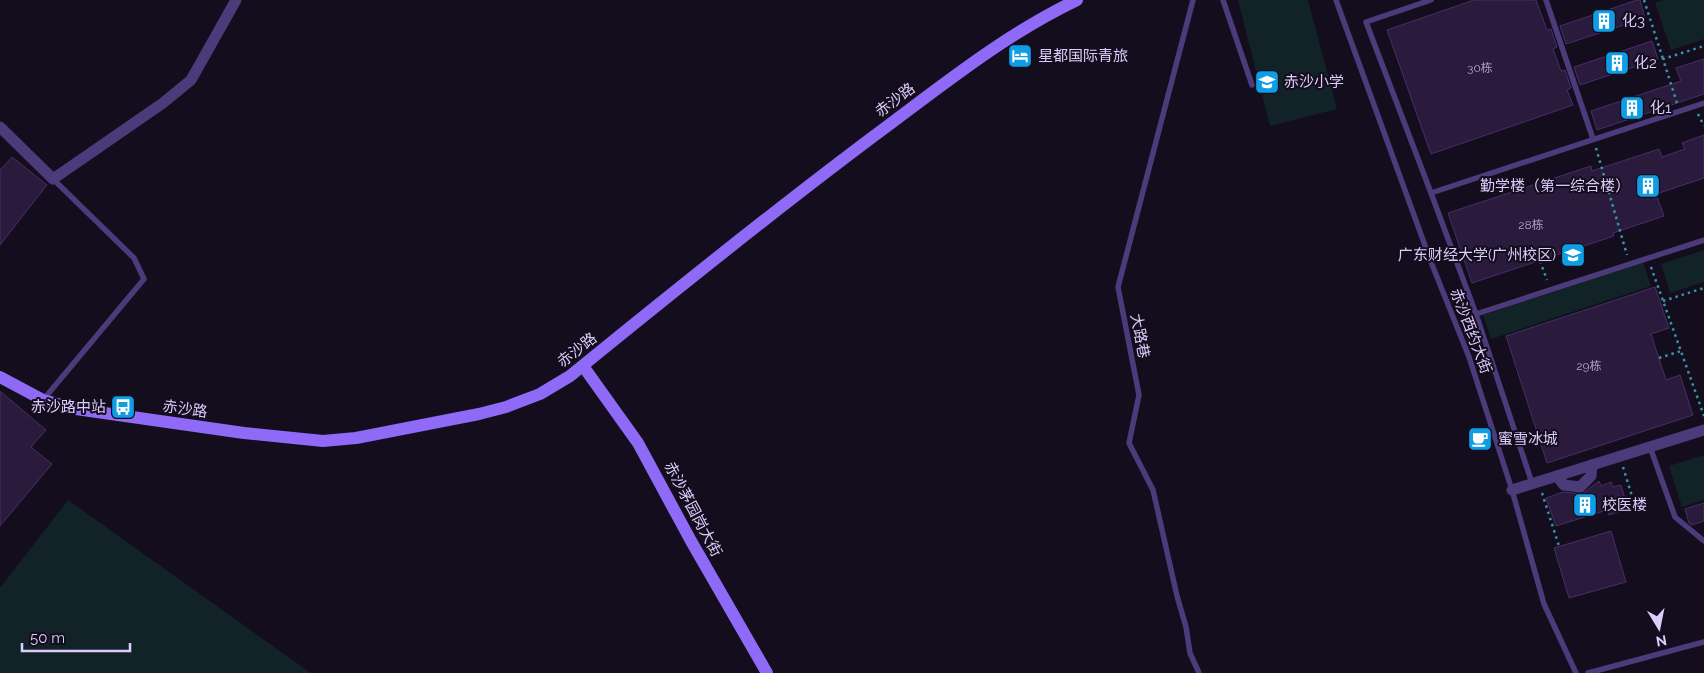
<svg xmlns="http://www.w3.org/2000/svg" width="1704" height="673" viewBox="0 0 1704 673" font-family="Raleway,'Noto Sans SC',sans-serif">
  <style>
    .green { fill: #112327 }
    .building { fill: #2a1b3d; stroke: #472e68 }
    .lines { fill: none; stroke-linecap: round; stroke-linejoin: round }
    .path { stroke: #3594a8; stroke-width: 2.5; stroke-dasharray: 2.5 4; stroke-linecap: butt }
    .lane { stroke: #4c3b7a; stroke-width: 5.5 }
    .street { stroke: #4c3b7a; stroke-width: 11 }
    .secondary { stroke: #8e6af6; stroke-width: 12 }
    .labels { text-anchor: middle; stroke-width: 4; stroke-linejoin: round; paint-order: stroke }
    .number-label { font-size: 12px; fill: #b0a0cc }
    .poi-label { font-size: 15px; fill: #ddcdfc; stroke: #140d1e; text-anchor: start }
    .street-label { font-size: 15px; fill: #ddcdfc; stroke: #140d1e }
  </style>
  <rect width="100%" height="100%" fill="#140d1e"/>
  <!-- green -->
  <g class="green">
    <polygon points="1238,0 1308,0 1337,109 1270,126"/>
    <polygon points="1664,0 1704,0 1704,39 1671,50 1655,3"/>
    <polygon points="1704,250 1704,282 1670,293 1661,264"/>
    <polygon points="1643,262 1651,286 1491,339 1483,315"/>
    <polygon points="1704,455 1704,500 1682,507 1669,466"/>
    <polygon points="68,500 311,673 0,673 0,588"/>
  </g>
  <!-- building -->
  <g class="building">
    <polygon points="1474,0 1536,0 1547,30 1551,29 1557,47 1553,49 1561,71 1565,70 1571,88 1567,90 1573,105 1431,154 1387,30"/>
    <polygon points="1637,0 1640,0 1645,18 1566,44 1560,26"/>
    <polygon points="1652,41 1658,59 1580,85 1574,67"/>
    <polygon points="1704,59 1704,94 1597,130 1591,111 1681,81 1676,68"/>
    <polygon points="1704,135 1704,178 1656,194 1664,216 1613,233 1614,236 1472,283 1448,213 1591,166 1592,171 1659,149 1662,157 1685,149 1682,143"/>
    <polygon points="12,157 47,185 0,245 0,170"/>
    <polygon points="1655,287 1669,328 1651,334 1666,380 1680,375 1693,415 1547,463 1506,336"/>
    <polygon points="0,391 46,430 31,447 52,464 0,526"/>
    <polygon points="1599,481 1601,486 1611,482 1613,487 1621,485 1625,499 1619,501 1622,511 1609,515 1607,510 1556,526 1546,498 1563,492 1582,494"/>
    <polygon points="1704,503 1704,521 1692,525 1689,523 1685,509"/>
    <polygon points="1611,531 1626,582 1569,598 1554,548"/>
  </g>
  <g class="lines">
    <!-- path -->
    <g class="path">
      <polyline points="1644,0 1663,59"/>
      <polyline points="1677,103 1663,59 1704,46"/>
      <polyline points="1698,114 1704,126"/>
      <polyline points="1596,148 1627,255"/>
      <polyline points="1540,261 1547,280"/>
      <polyline points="1651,267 1704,416"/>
      <polyline points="1663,301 1704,288"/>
      <polyline points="1659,358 1681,351"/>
      <polyline points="1623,467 1635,506"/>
      <polyline points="1542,493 1559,546"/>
    </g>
    <!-- lane -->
    <g class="lane">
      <polyline points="1193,0 1118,287 1139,395 1129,443 1153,490 1177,596 1186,627 1190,653 1199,673"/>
      <polyline points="1223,0 1252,85"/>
      <polyline points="1336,0 1431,262 1469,357 1512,490 1544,604 1576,673"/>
      <polyline points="1546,0 1593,139"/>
      <polyline points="1431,193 1366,22 1431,0"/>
      <polyline points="1476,314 1431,193 1704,103"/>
      <polyline points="43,400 144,279 134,258 53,179"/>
      <polyline points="1650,447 1675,517 1704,541"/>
      <polyline points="1532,483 1476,314 1704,240"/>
      <polyline points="1588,673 1704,642"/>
    </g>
    <!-- street -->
    <g class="street">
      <polyline points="0,127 53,179 163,103 191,80 236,0"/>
      <polyline points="1557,476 1564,485 1580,487 1591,476 1592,465"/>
      <polyline points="1512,490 1704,430"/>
    </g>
    <!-- secondary -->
    <g class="secondary">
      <polyline points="583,366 638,443 691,541 767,673"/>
      <path d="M0,377L43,400L76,409L244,433L323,441L356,438L479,414L506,407L540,394L570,376C673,292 776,209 882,130C945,83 1006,34 1077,0"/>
    </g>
  </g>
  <!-- icons -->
  <defs>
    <symbol id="building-square" viewBox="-11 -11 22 22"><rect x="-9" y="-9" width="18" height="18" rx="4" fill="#0f9ee6" stroke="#140d1e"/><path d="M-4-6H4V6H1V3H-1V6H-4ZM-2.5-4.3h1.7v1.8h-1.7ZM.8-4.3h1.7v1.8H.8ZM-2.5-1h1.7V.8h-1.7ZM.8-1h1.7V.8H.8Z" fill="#fff"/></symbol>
    <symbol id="hotel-square" viewBox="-11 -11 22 22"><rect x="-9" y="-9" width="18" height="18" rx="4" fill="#0f9ee6" stroke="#140d1e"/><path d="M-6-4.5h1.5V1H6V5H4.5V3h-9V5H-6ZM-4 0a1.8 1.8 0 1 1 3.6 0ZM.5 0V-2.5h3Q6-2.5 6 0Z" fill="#fff"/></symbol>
    <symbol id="school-square" viewBox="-11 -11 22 22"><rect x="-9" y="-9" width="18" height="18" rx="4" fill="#0f9ee6" stroke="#140d1e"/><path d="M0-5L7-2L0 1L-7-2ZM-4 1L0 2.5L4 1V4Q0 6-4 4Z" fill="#fff"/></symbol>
    <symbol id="university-square" viewBox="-11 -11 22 22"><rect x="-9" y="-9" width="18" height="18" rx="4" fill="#0f9ee6" stroke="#140d1e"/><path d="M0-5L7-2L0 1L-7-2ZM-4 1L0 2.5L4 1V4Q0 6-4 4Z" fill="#fff"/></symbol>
    <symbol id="bus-square" viewBox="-11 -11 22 22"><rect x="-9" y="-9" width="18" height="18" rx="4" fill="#0f9ee6" stroke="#140d1e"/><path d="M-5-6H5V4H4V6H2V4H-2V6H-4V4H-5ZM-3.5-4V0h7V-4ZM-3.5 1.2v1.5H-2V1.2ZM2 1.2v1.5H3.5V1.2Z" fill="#fff"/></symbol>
    <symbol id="cafe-square" viewBox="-11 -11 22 22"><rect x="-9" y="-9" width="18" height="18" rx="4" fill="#0f9ee6" stroke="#140d1e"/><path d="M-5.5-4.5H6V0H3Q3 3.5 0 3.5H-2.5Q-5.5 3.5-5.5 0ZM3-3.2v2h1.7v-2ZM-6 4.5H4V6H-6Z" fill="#fff"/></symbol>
  </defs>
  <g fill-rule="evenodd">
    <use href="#building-square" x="1590" y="7" width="28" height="28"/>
    <use href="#hotel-square" x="1006" y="42" width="28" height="28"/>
    <use href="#building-square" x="1603" y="49" width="28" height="28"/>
    <use href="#school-square" x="1253" y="68" width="28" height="28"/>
    <use href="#building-square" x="1618" y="94" width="28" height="28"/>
    <use href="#building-square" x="1634" y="172" width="28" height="28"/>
    <use href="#university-square" x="1559" y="241" width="28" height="28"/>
    <use href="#bus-square" x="109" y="393" width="28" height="28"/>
    <use href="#cafe-square" x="1466" y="425" width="28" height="28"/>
    <use href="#building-square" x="1571" y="491" width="28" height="28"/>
  </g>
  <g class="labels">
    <!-- number labels -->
    <g class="number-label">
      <text x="1480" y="72">30栋</text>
      <text x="1531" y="229">28栋</text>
      <text x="1589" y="370">29栋</text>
    </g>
    <!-- poi labels -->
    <g class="poi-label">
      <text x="1622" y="26">化3</text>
      <text x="1038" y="61">星都国际青旅</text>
      <text x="1634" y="68">化2</text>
      <text x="1284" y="87">赤沙小学</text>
      <text x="1650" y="113">化1</text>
      <text x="1630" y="191" text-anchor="end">勤学楼（第一综合楼）</text>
      <text x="1556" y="260" text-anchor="end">广东财经大学(广州校区)</text>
      <text x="106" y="412" text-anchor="end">赤沙路中站</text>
      <text x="1498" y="444">蜜雪冰城</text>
      <text x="1602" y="510">校医楼</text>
    </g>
    <!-- street labels -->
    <g class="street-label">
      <text transform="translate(895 100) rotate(-37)" y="5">赤沙路</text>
      <text transform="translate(1471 331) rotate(69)" y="5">赤沙西约大街</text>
      <text transform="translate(1140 336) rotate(79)" y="5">大路巷</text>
      <text transform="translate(577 350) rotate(-38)" y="5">赤沙路</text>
      <text transform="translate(185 409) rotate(8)" y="5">赤沙路</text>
      <text transform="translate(693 509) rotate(62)" y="5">赤沙茅园岗大街</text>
    </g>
  </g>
  <!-- north arrow -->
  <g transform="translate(1659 628) rotate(170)" stroke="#140d1e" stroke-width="4" paint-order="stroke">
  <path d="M0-4L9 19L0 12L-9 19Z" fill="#ddcdfc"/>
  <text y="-8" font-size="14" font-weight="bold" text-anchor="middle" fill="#ddcdfc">N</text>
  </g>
  <!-- scale -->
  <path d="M22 643v8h108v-8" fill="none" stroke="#ddcdfc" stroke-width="2.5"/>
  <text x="30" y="643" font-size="15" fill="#ddcdfc" stroke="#140d1e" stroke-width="4" paint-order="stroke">50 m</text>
</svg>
